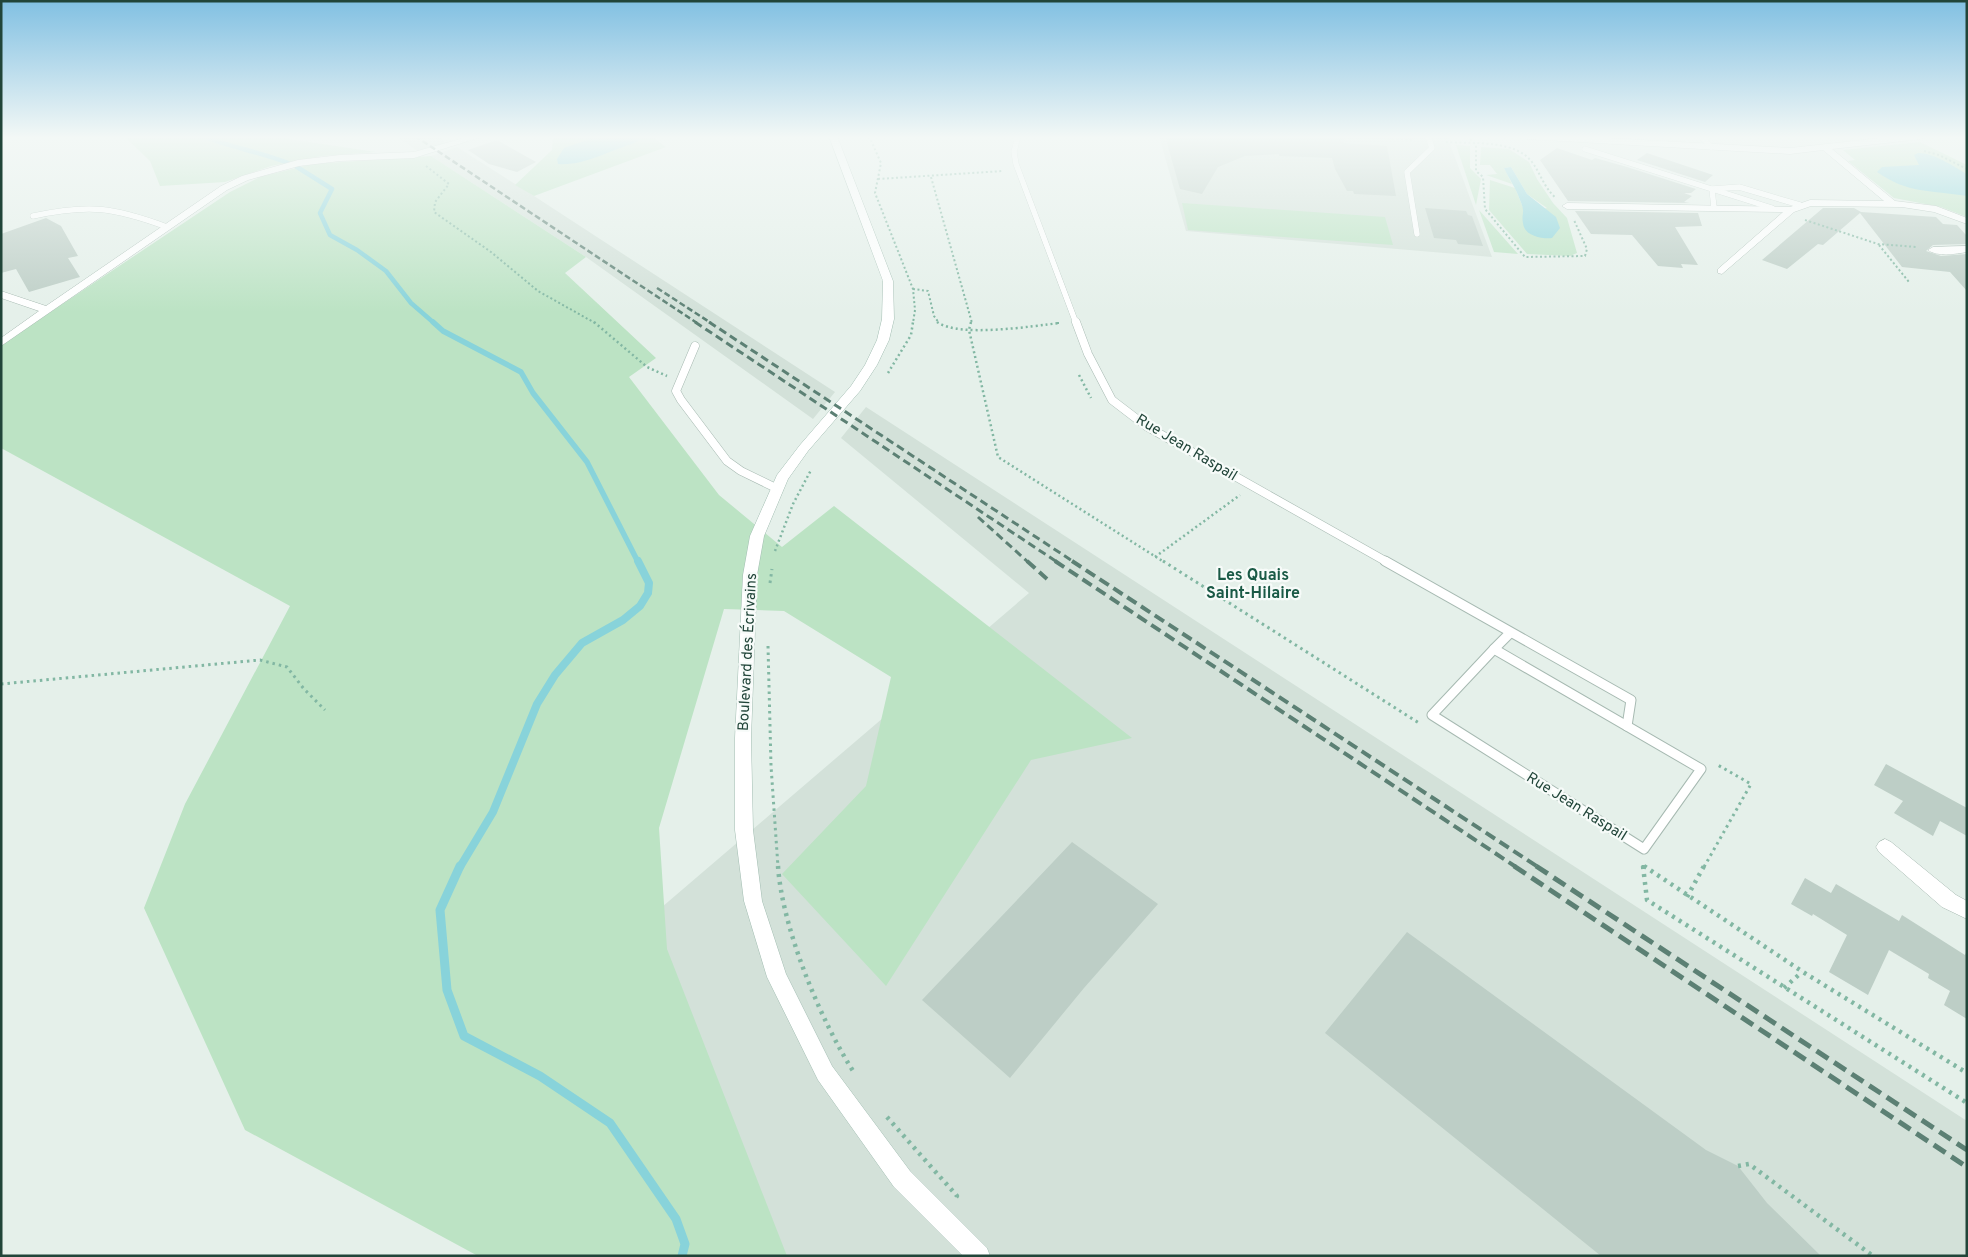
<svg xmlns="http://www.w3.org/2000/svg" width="1968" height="1257" viewBox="0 0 1968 1257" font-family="Overpass,sans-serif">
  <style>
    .built { fill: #d3e1d9 }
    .green { fill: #bce3c4 }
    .water { fill: #88d3da }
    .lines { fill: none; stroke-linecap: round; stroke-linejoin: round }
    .stream-far3 { stroke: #88d3da; stroke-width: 4.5 }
    .stream-far2 { stroke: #88d3da; stroke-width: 5.5 }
    .stream-far1 { stroke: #88d3da; stroke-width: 8 }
    .stream { stroke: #88d3da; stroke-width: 9 }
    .building { fill: #bdcec6 }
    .service-far2-casing { stroke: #a6b9b1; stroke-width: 6 }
    .service-far1-casing { stroke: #a6b9b1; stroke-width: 9 }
    .service-casing { stroke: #a6b9b1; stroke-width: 11 }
    .minor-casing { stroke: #a6b9b1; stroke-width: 1 }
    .secondary-casing { stroke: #a2bdb2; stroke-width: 1 }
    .path-far3 { stroke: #82b7a3; stroke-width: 2; stroke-dasharray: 2 2.5; stroke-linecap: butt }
    .path-far2 { stroke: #82b7a3; stroke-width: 2.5; stroke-dasharray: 2 3; stroke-linecap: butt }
    .path-far1 { stroke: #82b7a3; stroke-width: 3; stroke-dasharray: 2.5 4; stroke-linecap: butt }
    .path { stroke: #82b7a3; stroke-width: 4.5; stroke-dasharray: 3 5; stroke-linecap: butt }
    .service-far2 { stroke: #fff; stroke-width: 5.5 }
    .service-far1 { stroke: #fff; stroke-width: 8 }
    .service { stroke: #fff; stroke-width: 9 }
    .minor { fill: #fff; fill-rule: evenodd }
    .secondary { fill: #fff; fill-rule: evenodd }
    .rail-far3 { stroke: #5c8074; stroke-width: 2.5; stroke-dasharray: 6 3; stroke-linecap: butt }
    .rail-far2 { stroke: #5c8074; stroke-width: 3; stroke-dasharray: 8 4.5; stroke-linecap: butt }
    .rail-far1 { stroke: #5c8074; stroke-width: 4; stroke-dasharray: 11 5.5; stroke-linecap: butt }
    .rail { stroke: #5c8074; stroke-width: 5; stroke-dasharray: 14 7; stroke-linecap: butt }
    .labels { text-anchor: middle; stroke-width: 4.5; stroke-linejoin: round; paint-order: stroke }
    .street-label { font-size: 15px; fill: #214539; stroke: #f7fbf9 }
    .neighbourhood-label { font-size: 16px; font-weight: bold; fill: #1a5a46; stroke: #f7fbf9 }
  </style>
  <rect width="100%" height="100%" fill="#e5f0ea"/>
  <!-- built -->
  <g class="built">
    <polygon points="396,136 437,136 447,143 419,152"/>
    <polygon points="1159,136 1447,136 1492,257 1186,231"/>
    <polygon points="457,147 534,196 835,392 813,419 586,257 431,156"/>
    <polygon points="866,407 1967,1121 1967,1256 543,1256 662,907 1029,593 841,438"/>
  </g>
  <!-- green -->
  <g class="green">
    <polygon points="124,136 269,136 376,152 322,156 271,166 225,182 160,186 150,161"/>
    <polygon points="553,136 651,136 666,147 534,196 515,185 552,150"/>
    <polygon points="1920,142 1967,165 1967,217 1941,207 1894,198 1848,161 1855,160 1843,150"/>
    <polygon points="1456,145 1470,146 1470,168 1481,179 1476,205"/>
    <polygon points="1481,147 1509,149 1529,162 1537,179 1553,203 1567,218 1577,253 1570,256 1527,254 1489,210 1490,180 1515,188 1525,212 1547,208 1527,194 1511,167 1504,168 1512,184 1486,175 1497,174 1490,165 1480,165"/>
    <polygon points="431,156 586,257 565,273 656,358 629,377 719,495 782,547 834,506 1132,738 1031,760 886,986 782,874 866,786 891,677 784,611 724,609 659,828 667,949 787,1256 478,1256 245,1130 144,908 185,804 290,606 1,448 1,345 230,192 260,177 312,164"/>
    <polygon points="1182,203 1385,217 1393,245 1188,230"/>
    <polygon points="1479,210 1518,254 1494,252"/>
  </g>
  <!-- water -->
  <g class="water">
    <path d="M598,136H639L638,141L632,144C608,151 584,166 558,164L557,159L564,148Z"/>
    <path d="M1918,153C1935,153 1952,166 1967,174V196C1931,190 1908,194 1877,172L1882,167L1919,165L1914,155Z"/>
    <path d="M1511,167L1527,194L1556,217L1560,228L1552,238C1542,239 1524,236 1523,223C1521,212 1526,214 1520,200C1516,188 1509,179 1504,168Z"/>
  </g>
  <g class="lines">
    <!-- stream-far3 -->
    <g class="stream-far3">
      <path d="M202,136C230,147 260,152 288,163"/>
      <polyline points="297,167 332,189 320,213 330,235 357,250 386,271 411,303 434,323"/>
    </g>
    <!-- stream-far2 -->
    <polyline class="stream-far2" points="433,322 443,331 521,372 533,393 587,462 638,562"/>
    <!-- stream-far1 -->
    <polyline class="stream-far1" points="460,867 493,812 537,704 555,675 582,643 623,620 640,606 648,593 649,583 638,561"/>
    <!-- stream -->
    <polyline class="stream" points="460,866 440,910 447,990 464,1036 540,1076 610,1123 676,1219 685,1244 682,1256"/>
  </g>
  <!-- building -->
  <g class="building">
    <polygon points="1165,136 1343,136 1344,143 1387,146 1396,196 1354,194 1353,191 1347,191 1335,169 1332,158 1279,156 1279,154 1245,156 1218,167 1202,194 1180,189"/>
    <polygon points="497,140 536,162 517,172 489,164 468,150"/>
    <polygon points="1557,148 1592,160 1595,158 1627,167 1696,189 1691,193 1684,193 1692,196 1684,202 1690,203 1568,201 1540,160"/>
    <polygon points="1647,153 1713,175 1705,182 1637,160"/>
    <polygon points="1425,208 1466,211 1468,215 1472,216 1483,246 1458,244 1456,240 1434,238"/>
    <polygon points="1823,208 1854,208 1861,212 1936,217 1943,224 1957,225 1967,236 1967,244 1933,245 1926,251 1941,256 1967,254 1967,291 1950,272 1902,267 1860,213 1823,245 1818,244 1787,269 1762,260"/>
    <polygon points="1575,211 1698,213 1702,226 1675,227 1698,265 1681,264 1683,268 1658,266 1632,235 1591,234"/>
    <polygon points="46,218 61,226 78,256 68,258 80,277 29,292 16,269 1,273 1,234"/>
    <polygon points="1886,764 1967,808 1967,836 1940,821 1933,836 1894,813 1903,801 1874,785"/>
    <polygon points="1072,842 1158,904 1084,988 1010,1078 922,1000"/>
    <polygon points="1805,878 1831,893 1836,884 1899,921 1902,915 1965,955 1967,951 1967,1019 1944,1005 1950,991 1928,978 1929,974 1889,950 1868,995 1829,972 1847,935 1813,914 1812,916 1791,904"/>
    <polygon points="1407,932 1706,1150 1738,1166 1767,1203 1821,1256 1601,1256 1325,1033"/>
  </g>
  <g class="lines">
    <defs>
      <g id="service-far2">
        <polyline points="1018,136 1014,152 1016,164 1076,323"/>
        <polyline points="1701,136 1711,147"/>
        <polyline points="1585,149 1772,208"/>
        <polyline points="1714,208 1712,189 1739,187 1800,205"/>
        <path d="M33,216C89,204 113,207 167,227"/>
        <polyline points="1417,234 1407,172 1432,148 1428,136"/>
      </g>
      <g id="service-far1">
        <polyline points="1076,322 1088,354 1112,400 1146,426 1387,562"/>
        <polyline points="695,346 676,391 681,400 727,461 741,471 776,488"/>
      </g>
      <g id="service">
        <polyline points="1385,561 1631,700 1627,726"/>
        <polygon points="1494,649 1701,769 1644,849 1432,715"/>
        <polyline points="1494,649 1510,633"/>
      </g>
      <g id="minor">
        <polygon points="471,136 484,136 414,158 340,161 299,166 248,180 227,190 1,346 1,338 39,311 1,298 1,291 46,306 221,186 242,176 298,160 340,155 414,152"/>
        <polygon points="1523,136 1568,136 1790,148 1900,136 1925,136 1921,139 1832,149 1895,201 1936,206 1967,218 1967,224 1934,212 1902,207 1811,206 1794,212 1722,274 1718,273 1718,269 1783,212 1567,209 1562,206 1567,203 1790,207 1810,200 1884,201 1823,150 1790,154 1527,139"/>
        <path d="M1967,246V252C1956,254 1937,257 1928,250L1933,247Z"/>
        <polygon points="1885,839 1891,842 1956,895 1967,901 1967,919 1942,907 1879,852 1876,847 1879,842"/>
      </g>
      <polygon id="secondary" points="829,136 837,136 893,281 894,319 889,340 877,365 860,391 808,451 788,479 764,536 757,575 751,738 753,830 762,901 786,974 832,1066 910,1171 987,1248 990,1256 963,1256 894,1187 818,1080 767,977 744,901 735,830 735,738 743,575 750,536 777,475 800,445 851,386 865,365 877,340 882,319 883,281"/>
    </defs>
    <!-- service-far2 casing -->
    <use href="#service-far2" class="service-far2-casing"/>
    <!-- service-far1 casing -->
    <use href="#service-far1" class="service-far1-casing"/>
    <!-- service casing -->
    <use href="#service" class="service-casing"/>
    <!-- minor casing -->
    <use href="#minor" class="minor-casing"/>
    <!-- secondary casing -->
    <use href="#secondary" class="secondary-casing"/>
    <!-- path-far3 -->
    <g class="path-far3">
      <polyline points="869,136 881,163 875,193 913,289 915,310 913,323"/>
      <polyline points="1356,136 1414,140"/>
      <polyline points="1467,136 1476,145 1476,171 1483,177 1485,209 1525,257 1585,256 1587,249 1574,220"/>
      <path d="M1446,142C1472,144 1514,139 1532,162C1541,174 1544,188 1556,198"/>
      <polyline points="1924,151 1939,155 1967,169"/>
      <polyline points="426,166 449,184 435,202 434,212 491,252 538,291 595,323"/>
      <polyline points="931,177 972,323"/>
      <polyline points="878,179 1003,171"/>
      <polyline points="1805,220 1878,244 1917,247"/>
      <polyline points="1879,245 1909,282"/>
      <polyline points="913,289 928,291 934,316 939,323"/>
      <polyline points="1057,323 1060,323"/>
    </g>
    <!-- path-far2 -->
    <g class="path-far2">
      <polyline points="594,322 647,367 667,376"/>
      <path d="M937,322C960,338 1032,326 1060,323"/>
      <polyline points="971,322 969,330 998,457 1164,562"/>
      <polyline points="888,373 911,335 913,322"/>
      <polyline points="1079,375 1091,398"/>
      <polyline points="775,551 793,504 811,470"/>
      <polyline points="1155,557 1240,495"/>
    </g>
    <!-- path-far1 -->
    <g class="path-far1">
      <polyline points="1163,561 1419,723"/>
      <polyline points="770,583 772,569"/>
      <polyline points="768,646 771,766 778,867"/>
      <polyline points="1,684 260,660 287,667 304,689 325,710"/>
      <polyline points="1643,865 1643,867"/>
      <polyline points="1644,866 1646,867"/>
      <polyline points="1704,867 1751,784 1716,764"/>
    </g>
    <!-- path -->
    <g class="path">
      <path d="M778,866C782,928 821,1022 855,1074"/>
      <polyline points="1643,866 1647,900 1967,1103"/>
      <polyline points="1644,866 1803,972 1967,1073"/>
      <polyline points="1687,897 1704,866"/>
      <polyline points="1784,988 1802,972"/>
      <polyline points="887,1117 957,1196 954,1200"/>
      <polyline points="1738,1166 1749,1164 1873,1256"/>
    </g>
    <!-- service-far2 -->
    <use href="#service-far2" class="service-far2"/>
    <!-- service-far1 -->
    <use href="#service-far1" class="service-far1"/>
    <!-- service -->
    <use href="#service" class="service"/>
    <!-- minor -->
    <use href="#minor" class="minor"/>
    <!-- secondary -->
    <use href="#secondary" class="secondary"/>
    <!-- rail-far3 -->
    <g class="rail-far3">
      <polyline points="415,136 697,323"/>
      <polyline points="657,288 711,323"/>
    </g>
    <!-- rail-far2 -->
    <g class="rail-far2">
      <polyline points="695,322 1057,562"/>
      <polyline points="709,322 1074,562"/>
      <polyline points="978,517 1028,562"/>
    </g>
    <!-- rail-far1 -->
    <g class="rail-far1">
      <polyline points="1027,561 1047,579"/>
      <polyline points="1055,561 1516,867"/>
      <polyline points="1072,561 1538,867"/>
    </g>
    <!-- rail -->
    <g class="rail">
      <polyline points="1514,866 1967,1167"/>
      <polyline points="1536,866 1967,1150"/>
    </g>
  </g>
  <!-- sky -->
  <linearGradient id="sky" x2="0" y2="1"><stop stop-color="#81c0e2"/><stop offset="0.44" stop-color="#f3f8f6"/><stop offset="1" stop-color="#f3f8f6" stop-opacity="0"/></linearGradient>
  <rect width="1968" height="312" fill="url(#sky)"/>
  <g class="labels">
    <!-- street labels -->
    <g class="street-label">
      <text transform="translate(1187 447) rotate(31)" y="5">Rue Jean Raspail</text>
      <text transform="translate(747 652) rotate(-87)" y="5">Boulevard des Écrivains</text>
      <text transform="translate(1577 806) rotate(32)" y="5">Rue Jean Raspail</text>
    </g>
    <!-- neighbourhood labels -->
    <g class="neighbourhood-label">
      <text x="1253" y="580">Les Quais<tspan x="1253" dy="18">Saint-Hilaire</tspan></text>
    </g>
  </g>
  <!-- border -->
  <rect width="1968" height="1257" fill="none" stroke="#214539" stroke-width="5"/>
</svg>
